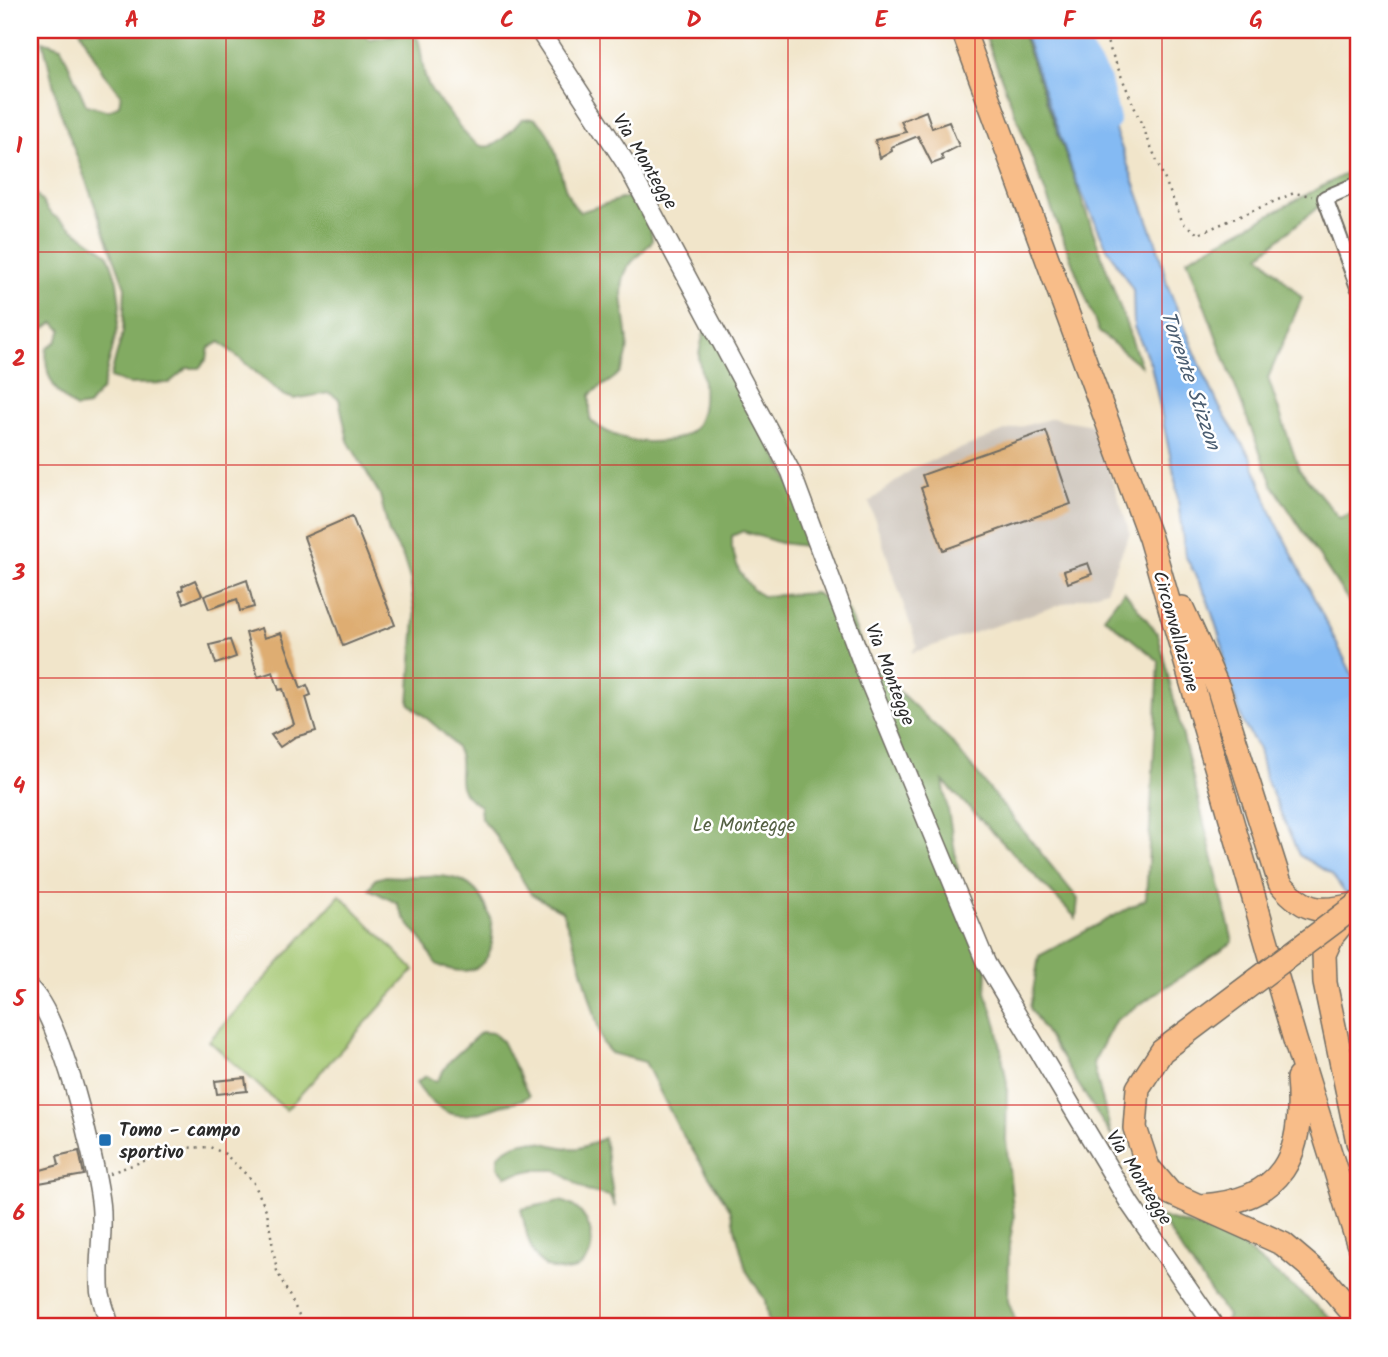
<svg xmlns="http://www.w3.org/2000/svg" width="1388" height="1357" viewBox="0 0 1388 1357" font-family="Kalam,sans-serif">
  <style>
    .industrial { fill: #cbc2b8 }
    .green { fill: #a3c66f; stroke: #67784d; stroke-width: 2 }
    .forest { fill: #82ab62; stroke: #566b46; stroke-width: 2 }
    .water { fill: #84baf3; stroke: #58728f; stroke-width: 2 }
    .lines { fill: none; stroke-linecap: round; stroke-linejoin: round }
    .river { stroke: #84baf3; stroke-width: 24 }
    .building { fill: #dead72 }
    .minor-casing { stroke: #706c63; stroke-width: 18 }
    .tertiary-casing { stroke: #706c63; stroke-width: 21 }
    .trunk-casing { stroke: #706c63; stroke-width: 26 }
    .path { stroke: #706c63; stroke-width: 2.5; stroke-dasharray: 2 5; stroke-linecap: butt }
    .minor { stroke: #fff; stroke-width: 14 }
    .tertiary { stroke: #fff; stroke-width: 18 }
    .trunk { stroke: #f8bd89; stroke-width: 23 }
    .trunk-bridge-casing { stroke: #706c63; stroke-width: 26; stroke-linecap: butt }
    .trunk-bridge { stroke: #f8bd89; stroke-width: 23 }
    .grid { fill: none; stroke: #d62828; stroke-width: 2; stroke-opacity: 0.55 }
    .poi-dot { fill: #1f6fb2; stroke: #fff; stroke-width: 2.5 }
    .labels { text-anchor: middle; stroke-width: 5; stroke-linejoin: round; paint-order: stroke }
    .street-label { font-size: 19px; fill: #2b2b2b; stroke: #fff }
    .park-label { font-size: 19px; fill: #556143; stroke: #fff }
    .poi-label { font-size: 19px; font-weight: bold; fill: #2b2b2b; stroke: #fff; text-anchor: start }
    .water-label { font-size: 21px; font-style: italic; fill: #4a5d71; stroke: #fff }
    .neatline { fill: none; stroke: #d62828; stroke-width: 2.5 }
    .grid-label { font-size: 23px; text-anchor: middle; font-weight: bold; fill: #d62828 }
  </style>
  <rect width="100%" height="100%" fill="#fff"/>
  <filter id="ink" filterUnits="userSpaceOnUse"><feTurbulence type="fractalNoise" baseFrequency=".0143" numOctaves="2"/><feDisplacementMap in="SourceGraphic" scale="14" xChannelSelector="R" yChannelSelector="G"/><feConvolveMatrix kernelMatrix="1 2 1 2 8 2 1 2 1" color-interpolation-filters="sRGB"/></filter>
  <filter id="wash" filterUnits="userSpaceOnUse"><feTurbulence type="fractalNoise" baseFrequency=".00686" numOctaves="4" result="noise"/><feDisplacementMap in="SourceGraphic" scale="28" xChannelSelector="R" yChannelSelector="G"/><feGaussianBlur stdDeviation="1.57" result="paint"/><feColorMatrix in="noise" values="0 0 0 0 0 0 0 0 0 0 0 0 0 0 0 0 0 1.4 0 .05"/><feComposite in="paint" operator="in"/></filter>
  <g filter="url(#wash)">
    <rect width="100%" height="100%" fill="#f1e5ca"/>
    <!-- industrial -->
    <polygon class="industrial" points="1053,418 1092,425 1122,508 1130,533 1106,590 911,653 917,645 869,502 915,467 1005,431"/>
    <!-- green -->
    <polygon class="green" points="340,895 414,970 286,1110 209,1041"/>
    <!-- forest -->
    <g class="forest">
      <path d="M80,30H358L369,39L408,33L418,39C423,53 421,68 427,82C431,93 442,104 449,113C479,153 486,160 522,119L534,118C565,140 554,189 580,212L628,197C640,210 652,223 652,241C645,251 632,259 627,269C611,301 641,340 620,372C614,381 599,386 590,395V419C602,433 629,442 648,442C692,442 706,427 703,383C702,373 699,365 699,356C700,343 705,331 708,319L823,548L780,543L743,531L732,536V548L739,571L753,590L763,596L815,593L848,611L869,663L950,740L1078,899L1076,918L943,781L968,929L987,968L986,992L997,1026L1007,1084L1006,1140L1014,1218L1009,1245L1008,1301L1018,1327H769L765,1300L746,1270L730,1209L679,1129L645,1062L611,1053L603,1044L577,952L562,911L531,894L496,836L481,818L480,806C444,786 471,768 454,745C442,728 423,717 409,703L415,619L410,579L403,557L389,533L380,495L348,441L339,399L329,393L294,399L283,395L220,342L209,348L207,359L199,368H187L169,383L129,384L110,378L123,332L125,287L59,108L43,41L61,47L86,105L109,111L119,105L121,94L103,73Z"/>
      <polygon points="983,30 1021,30 1141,366 1099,332"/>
      <polygon points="1358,167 1358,174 1260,255 1302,298 1268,378 1299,469 1339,518 1358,511 1358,622 1349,602 1272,484 1187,259"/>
      <path d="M30,185L50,213L108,254L117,281L120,305L117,331L102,389L88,406L76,408C54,393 43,374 47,348L57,341L62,330L54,322L30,339Z"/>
      <polygon points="1124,591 1158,634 1233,942 1115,1021 1093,1063 1112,1137 1030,1008 1039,956 1146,899 1159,661 1104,617"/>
      <path d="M386,876C411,879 439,871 462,881C504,899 508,995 438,965C433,963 428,949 424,943C414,930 403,919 397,903L369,889L375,879Z"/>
      <path d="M481,1032L493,1033L502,1041L529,1096C519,1103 513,1101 503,1105C462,1120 442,1122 416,1083L426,1076L436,1082L449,1062Z"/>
      <path d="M604,1138L615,1207L610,1196L587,1191L556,1170H533L506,1176L498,1167V1155C533,1127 547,1151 578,1148C586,1147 596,1141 604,1138Z"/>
      <path d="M560,1201C600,1208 605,1278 558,1270C551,1269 543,1266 538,1260C528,1248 525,1224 521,1209Z"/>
      <polygon points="1159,1217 1228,1235 1333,1319 1338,1327 1221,1327 1228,1317"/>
    </g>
    <!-- water -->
    <polygon class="water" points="1023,30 1076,30 1081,37 1157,245 1168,287 1201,367 1220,408 1251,458 1272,514 1358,686 1358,911 1332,875 1299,855 1265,777 1259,749 1244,725 1225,670 1223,647 1207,598 1185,555 1175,478 1151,365 1134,327 1133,290 1107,248 1076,181"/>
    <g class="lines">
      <!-- river -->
      <polyline class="river" points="1067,30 1099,82 1108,120"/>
    </g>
    <g id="blocks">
      <!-- building -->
      <g class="building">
        <polygon points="926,111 932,128 949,122 959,146 941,155 943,160 932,164 918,136 891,147 892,151 880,158 875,140 906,132 901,121"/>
        <polygon points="1046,431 1071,504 943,550 921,488 926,486 922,475"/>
        <polygon points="352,516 395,625 343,646 304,537"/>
        <polygon points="1088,563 1092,574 1068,583 1064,571"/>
        <polygon points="195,580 202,595 184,603 179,591 183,589 182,586"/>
        <polygon points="247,580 254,607 240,611 237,599 209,609 204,596"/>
        <polygon points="261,628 264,638 281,633 301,688 307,685 311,695 306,697 316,731 295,737 280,747 271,735 294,724 283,689 279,690 273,672 258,677 246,633"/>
        <polygon points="230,640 236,657 216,664 210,645"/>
        <polygon points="245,1078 247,1091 217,1094 215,1081"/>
        <polygon points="79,1151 84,1175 39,1183 37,1171 59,1165 57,1156"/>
      </g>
    </g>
  </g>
  <g filter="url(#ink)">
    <use href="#blocks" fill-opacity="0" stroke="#706c63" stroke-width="2"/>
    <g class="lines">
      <defs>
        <polyline id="minor" points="1358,184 1325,198 1358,287"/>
        <g id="tertiary">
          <polyline points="539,30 627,165 791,472 869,681 986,963 1130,1204 1215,1327"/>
          <path d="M30,989C61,1017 96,1161 101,1205C104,1234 97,1263 100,1291C102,1303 107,1315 110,1327"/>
        </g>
        <g id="trunk">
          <polyline points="963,30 1150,538 1295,1040 1358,1243"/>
          <path d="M1182,608L1219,690L1280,883C1306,914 1322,913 1358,904"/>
          <polyline points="1349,915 1332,936 1324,954 1325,983 1358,1142"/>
          <polyline points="1148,1167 1170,1193 1283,1244 1323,1278 1358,1319"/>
          <path d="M1201,1206C1283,1201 1305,1156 1298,1078"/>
        </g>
      </defs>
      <!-- minor casing -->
      <use href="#minor" class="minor-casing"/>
      <!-- tertiary casing -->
      <use href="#tertiary" class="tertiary-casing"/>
      <!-- trunk casing -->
      <use href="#trunk" class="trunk-casing"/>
      <!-- path -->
      <g class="path">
        <polyline points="1102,30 1183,223 1198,234 1294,193 1312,196"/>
        <polyline points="110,1173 180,1148 210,1147 225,1154 253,1181 267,1212 277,1271 305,1327"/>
      </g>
      <!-- minor -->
      <use href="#minor" class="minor"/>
      <!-- tertiary -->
      <use href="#tertiary" class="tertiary"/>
      <!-- trunk -->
      <use href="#trunk" class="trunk"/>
      <defs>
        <polyline id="trunk-bridge" points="1148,1167 1135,1128 1138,1088 1162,1051 1358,904"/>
      </defs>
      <!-- trunk-bridge casing -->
      <use href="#trunk-bridge" class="trunk-bridge-casing"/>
      <!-- trunk-bridge -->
      <use href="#trunk-bridge" class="trunk-bridge"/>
    </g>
  </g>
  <!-- grid -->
  <path class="grid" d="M226,30V1327M413,30V1327M600,30V1327M788,30V1327M975,30V1327M1162,30V1327M30,252H1358M30,465H1358M30,678H1358M30,892H1358M30,1105H1358"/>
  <!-- markers -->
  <rect class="poi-dot" x="98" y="1133" width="14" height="14" rx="3.5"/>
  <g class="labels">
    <!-- street labels -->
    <g class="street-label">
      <text transform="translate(646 161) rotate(59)" y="7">Via Montegge</text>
      <text transform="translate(1177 631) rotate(74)" y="7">Circonvallazione</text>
      <text transform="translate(891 674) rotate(69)" y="7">Via Montegge</text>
      <text transform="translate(1140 1177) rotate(58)" y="7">Via Montegge</text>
    </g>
    <!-- park labels -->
    <g class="park-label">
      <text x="744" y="831">Le Montegge</text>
    </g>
    <!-- poi labels -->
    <g class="poi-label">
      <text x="119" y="1136">Tomo - campo<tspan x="119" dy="22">sportivo</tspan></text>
    </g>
    <!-- water labels -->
    <g class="water-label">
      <text transform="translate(1191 380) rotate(71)" y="7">Torrente Stizzon</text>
    </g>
  </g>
  <!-- margin -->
  <rect width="1388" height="1357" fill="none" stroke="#fff" stroke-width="77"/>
  <rect x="38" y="38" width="1312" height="1280" class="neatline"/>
  <g class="grid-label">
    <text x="132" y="27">A</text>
    <text x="319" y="27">B</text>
    <text x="507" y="27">C</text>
    <text x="694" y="27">D</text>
    <text x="881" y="27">E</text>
    <text x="1069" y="27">F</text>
    <text x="1256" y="27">G</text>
    <text x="19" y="153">1</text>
    <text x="19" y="366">2</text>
    <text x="19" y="580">3</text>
    <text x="19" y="793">4</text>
    <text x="19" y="1006">5</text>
    <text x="19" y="1220">6</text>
  </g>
</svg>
